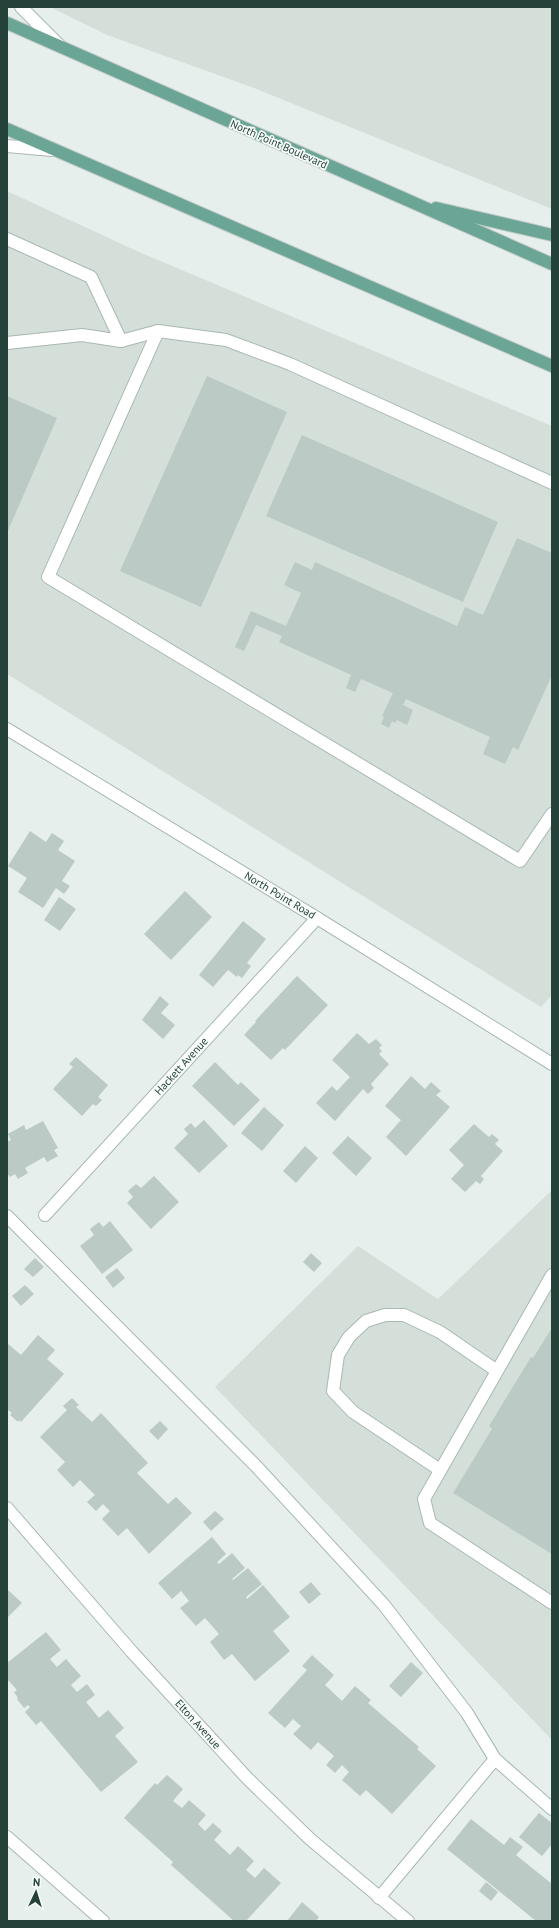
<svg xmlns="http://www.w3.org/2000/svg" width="559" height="1928" viewBox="0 0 559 1928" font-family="'PT Sans',sans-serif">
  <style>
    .built { fill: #d4dfda }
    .building { fill: #bbcac4 }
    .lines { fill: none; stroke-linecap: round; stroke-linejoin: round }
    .minor-casing { stroke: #a8b8b2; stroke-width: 14 }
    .major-casing { stroke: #c2cac8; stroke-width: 14 }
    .minor { stroke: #fff; stroke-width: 12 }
    .major { stroke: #6aa596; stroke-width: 12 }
    .labels { text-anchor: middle; stroke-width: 3.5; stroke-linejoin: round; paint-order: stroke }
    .street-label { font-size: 11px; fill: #24423a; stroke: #f7fbf9 }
  </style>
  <rect width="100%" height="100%" fill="#e6efeb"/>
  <!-- built -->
  <g class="built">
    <polygon points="50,7 552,7 552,209 254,88 107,35"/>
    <polygon points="7,191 139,252 552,426 552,995 541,1007 7,674"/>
    <polygon points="552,1190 552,1740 215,1387 358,1246 438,1299"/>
  </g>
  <!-- building -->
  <g class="building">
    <polygon points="207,376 287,412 201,607 120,571"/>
    <polygon points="7,396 57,418 7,533"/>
    <polygon points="302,435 498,522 463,602 266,516"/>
    <polygon points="517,538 552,553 552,675 518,750 513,747 505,764 483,754 490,737 406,699 403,705 413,710 407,725 397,720 395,723 392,721 389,728 381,724 384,717 382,716 393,693 361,679 355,692 346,688 351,675 279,642 282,636 256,625 244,651 235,647 251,611 286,626 301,593 284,585 295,562 312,570 315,562 457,626 465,607 483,615"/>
    <polygon points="30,831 46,842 52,833 64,841 58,850 75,861 62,881 70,886 64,894 56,888 43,908 18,892 27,878 8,866"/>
    <polygon points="185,891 212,917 171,960 144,934"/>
    <polygon points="59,897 76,909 60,931 44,920"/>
    <polygon points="243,921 266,939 247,963 251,966 242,978 238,975 237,977 228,970 213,987 199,975"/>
    <polygon points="297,976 328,1005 285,1050 283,1048 271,1060 244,1035 256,1022 255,1021"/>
    <polygon points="160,996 169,1004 161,1013 175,1025 163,1039 142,1020"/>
    <polygon points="357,1033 369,1044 376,1039 382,1045 379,1048 382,1051 379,1054 389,1064 371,1084 374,1088 368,1094 363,1089 335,1121 316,1103 332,1086 337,1091 350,1077 332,1060"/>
    <polygon points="76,1057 108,1085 98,1097 102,1100 96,1106 93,1104 82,1116 53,1089 73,1067 69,1064"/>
    <polygon points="215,1062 238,1085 241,1082 260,1100 234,1126 192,1086"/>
    <polygon points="411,1076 425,1089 431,1082 441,1091 436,1095 450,1107 406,1156 386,1137 401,1120 385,1106"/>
    <polygon points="264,1107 284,1125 262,1151 241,1133"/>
    <polygon points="204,1120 228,1146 199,1173 174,1148 188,1134 184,1129 191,1123 195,1128"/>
    <polygon points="43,1121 58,1148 54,1150 58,1156 47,1162 44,1157 25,1168 28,1173 18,1179 15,1174 10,1177 7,1173 7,1142 11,1140 8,1134 24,1125 26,1130"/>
    <polygon points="474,1124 489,1137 492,1134 499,1140 495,1144 503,1151 481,1176 484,1179 480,1184 476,1181 465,1192 451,1179 464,1165 449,1150"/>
    <polygon points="348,1136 372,1158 356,1176 332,1153"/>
    <polygon points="305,1146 318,1158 296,1183 283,1171"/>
    <polygon points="154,1176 179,1202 151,1229 127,1203 133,1197 128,1191 136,1184 141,1188"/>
    <polygon points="110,1221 133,1250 102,1274 80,1246 94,1235 90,1229 99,1222 103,1227"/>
    <polygon points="311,1253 322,1263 314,1272 303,1262"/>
    <polygon points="35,1258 44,1267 33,1277 24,1269"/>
    <polygon points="117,1268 125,1278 113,1288 105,1277"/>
    <polygon points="25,1285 34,1294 21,1306 12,1296"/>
    <polygon points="552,1328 552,1554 453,1493 492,1429 489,1426 531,1357 533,1358"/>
    <polygon points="38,1335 55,1350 47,1359 64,1374 21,1422 19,1420 18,1422 10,1415 12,1413 8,1410 7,1411 7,1343 21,1355"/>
    <polygon points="72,1398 79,1405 76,1407 92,1422 101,1413 148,1463 137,1473 168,1504 176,1497 192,1513 149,1554 127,1528 118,1536 102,1519 110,1511 103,1504 96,1511 87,1502 95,1495 80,1480 73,1487 57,1470 65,1462 40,1437 67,1410 63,1406"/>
    <polygon points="160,1421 168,1429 158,1440 149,1431"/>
    <polygon points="215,1511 224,1519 211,1531 203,1522"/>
    <polygon points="212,1537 226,1554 217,1562 219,1564 232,1553 245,1568 232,1579 233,1580 248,1568 262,1584 246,1597 247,1599 263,1585 290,1617 273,1631 290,1651 255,1681 232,1654 224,1660 210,1642 219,1634 205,1618 196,1626 180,1608 189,1601 181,1591 172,1599 158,1583"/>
    <polygon points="311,1582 321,1594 309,1604 299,1592"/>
    <polygon points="7,1589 22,1603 7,1618"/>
    <polygon points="46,1632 61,1650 50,1659 57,1667 66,1659 81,1676 71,1685 77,1692 87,1684 95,1695 86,1702 99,1718 108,1710 124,1728 115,1736 138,1762 101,1792 41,1721 36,1725 25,1712 30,1707 28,1705 24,1708 17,1699 18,1698 14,1692 17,1690 7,1679 7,1663"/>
    <polygon points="312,1655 334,1675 325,1685 342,1701 355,1686 371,1700 368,1703 419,1747 417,1749 436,1766 392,1814 366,1790 360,1796 342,1780 349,1772 342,1765 335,1773 326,1765 334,1756 318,1742 311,1750 293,1734 301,1726 293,1719 285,1728 268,1713 307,1670 302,1666"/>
    <polygon points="411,1662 423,1673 401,1697 389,1686"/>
    <polygon points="167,1775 183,1789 173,1801 182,1808 189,1800 206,1815 198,1824 205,1831 213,1823 222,1831 214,1840 230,1855 238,1846 254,1861 246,1870 255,1878 264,1868 281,1883 246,1921 234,1921 171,1865 173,1862 124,1818 155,1783 157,1785"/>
    <polygon points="539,1813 552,1823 552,1844 542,1856 519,1837"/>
    <polygon points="471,1819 504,1845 510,1837 523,1847 516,1855 552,1884 552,1921 536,1921 447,1849"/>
    <polygon points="486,1882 498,1892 491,1901 479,1891"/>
    <polygon points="302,1902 319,1917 316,1921 287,1921"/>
  </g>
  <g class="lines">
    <defs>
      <g id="minor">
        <polyline points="21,7 59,45"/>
        <polyline points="7,146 52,150"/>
        <polyline points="7,239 91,277 121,341"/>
        <polyline points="7,343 82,335 121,341 158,331"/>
        <polyline points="552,483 290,364 226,340 158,331 48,577 520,861 552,814"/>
        <polyline points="7,729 317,918 552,1064"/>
        <polyline points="45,1215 317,918"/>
        <polyline points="7,1216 256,1466 384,1605 467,1713 495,1759 552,1809"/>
        <polyline points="552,1275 424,1499 430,1523 552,1603"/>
        <polyline points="440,1470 353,1412 333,1391 338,1355 349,1337 366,1321 385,1315 404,1315 440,1332 497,1371"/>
        <polyline points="7,1508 132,1652 247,1778 310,1839 408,1921"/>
        <polyline points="7,1837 103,1921"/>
        <polyline points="379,1898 495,1759"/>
      </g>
      <g id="major">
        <polyline points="7,23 552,264"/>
        <polyline points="7,129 552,366"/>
        <polyline points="436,208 552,235"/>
      </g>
    </defs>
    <!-- minor casing -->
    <use href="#minor" class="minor-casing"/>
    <!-- major casing -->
    <use href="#major" class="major-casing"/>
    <!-- minor -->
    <use href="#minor" class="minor"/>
    <!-- major -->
    <use href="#major" class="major"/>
  </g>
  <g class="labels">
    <!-- street labels -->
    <g class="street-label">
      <text transform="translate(279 144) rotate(24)" y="4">North Point Boulevard</text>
      <text transform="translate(280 895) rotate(31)" y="4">North Point Road</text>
      <text transform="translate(181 1066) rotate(-48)" y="4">Hackett Avenue</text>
      <text transform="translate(198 1724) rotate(48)" y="4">Elton Avenue</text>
    </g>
  </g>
  <!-- border -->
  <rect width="559" height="1928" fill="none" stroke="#24423a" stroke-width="16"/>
  <!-- north arrow -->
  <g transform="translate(36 1892) rotate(4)" stroke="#f7fbf9" stroke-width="3" paint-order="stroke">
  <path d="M0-3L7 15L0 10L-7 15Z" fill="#24423a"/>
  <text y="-6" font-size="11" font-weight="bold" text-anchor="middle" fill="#24423a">N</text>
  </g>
</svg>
